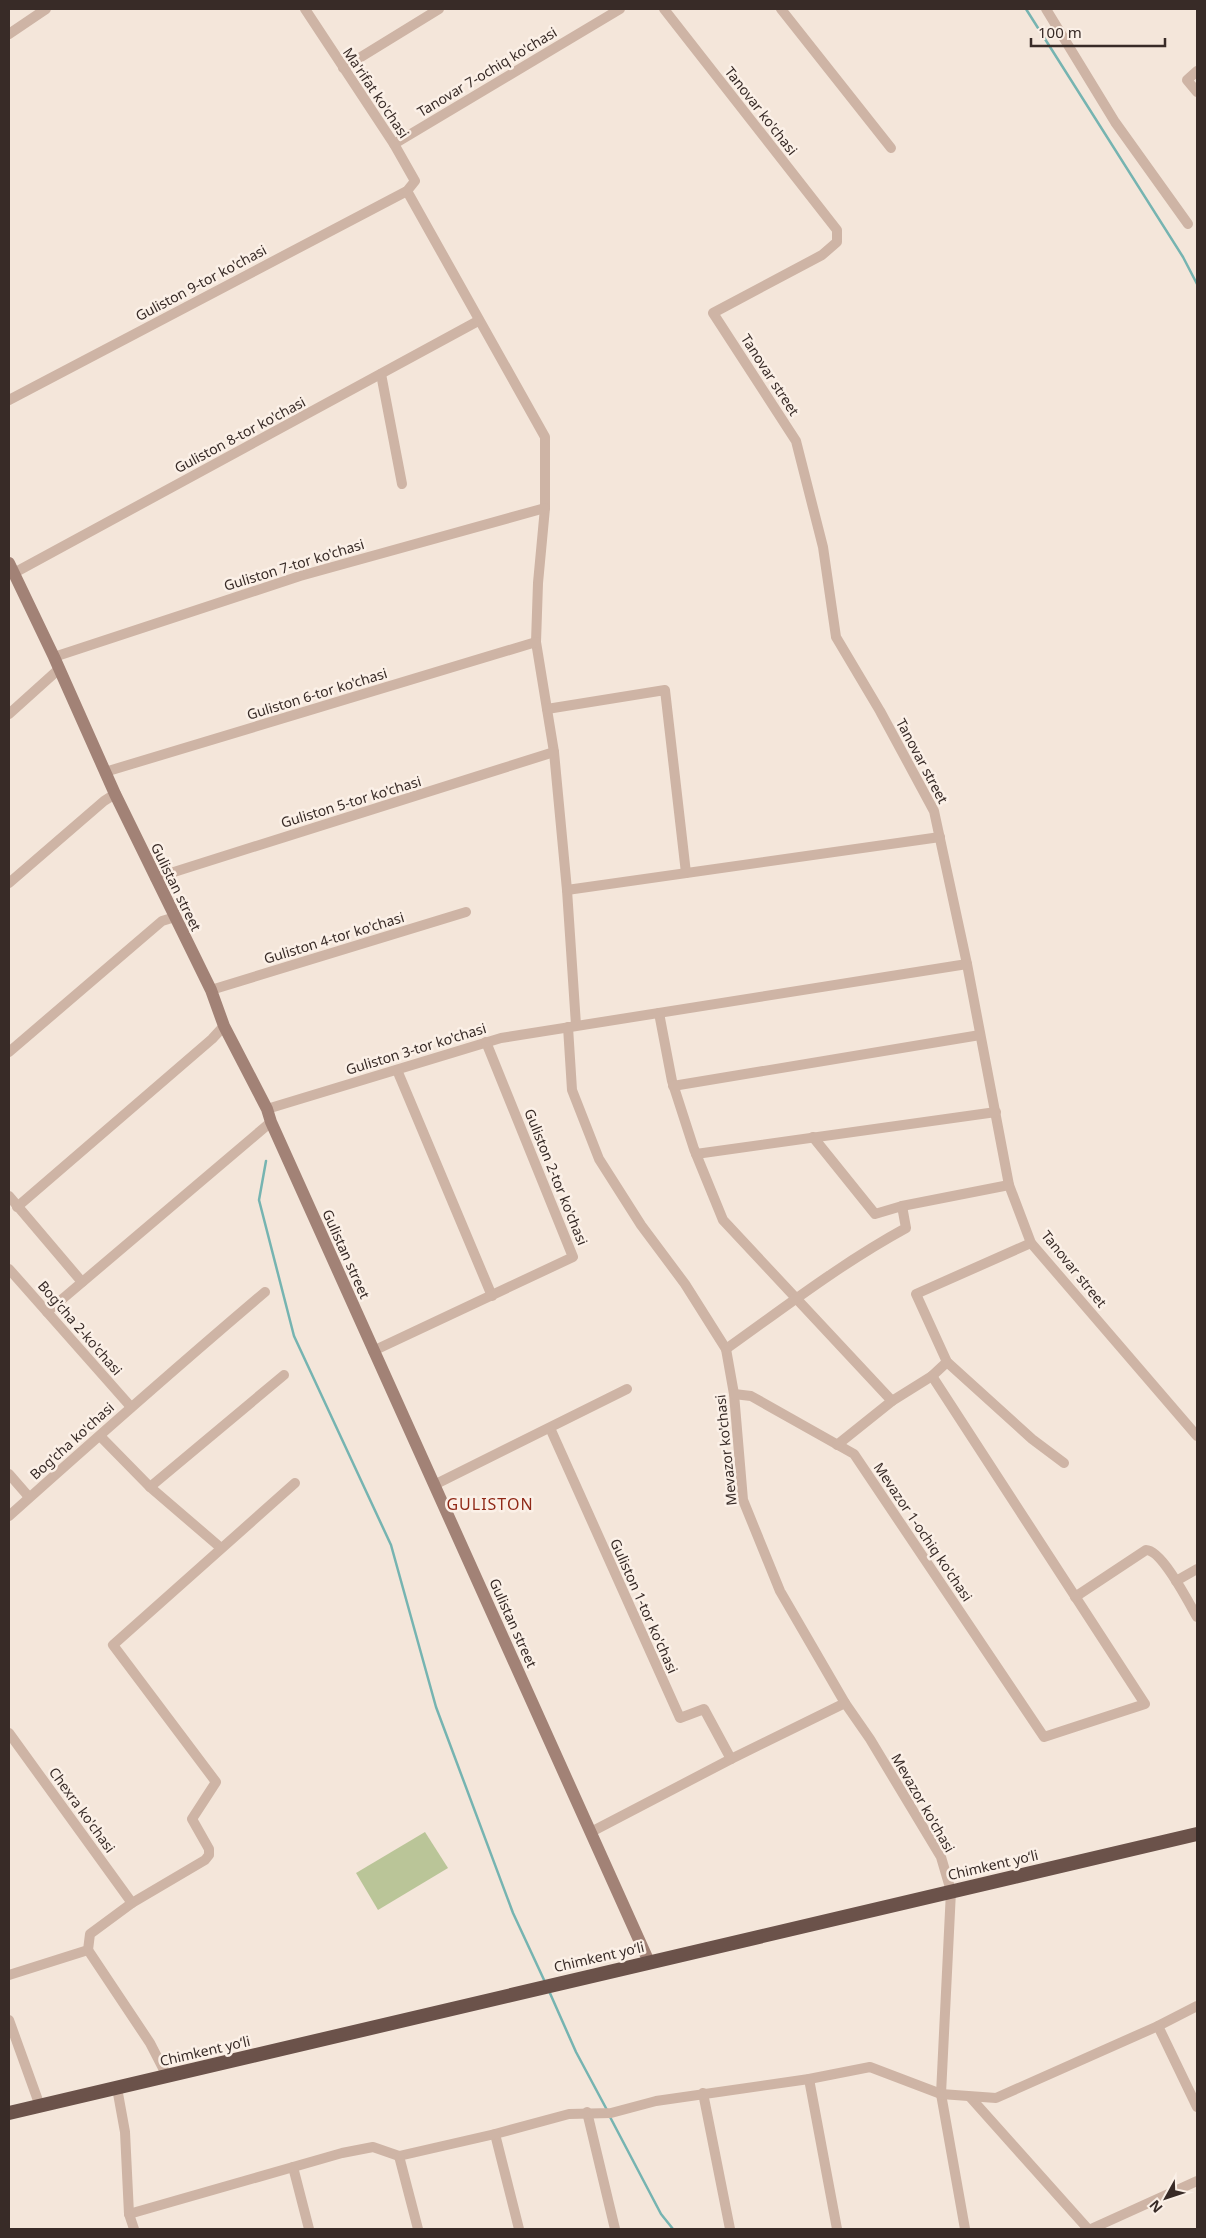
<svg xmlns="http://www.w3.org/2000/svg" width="1206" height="2238" viewBox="0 0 1206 2238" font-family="'Noto Sans',sans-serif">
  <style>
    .green { fill: #bac598 }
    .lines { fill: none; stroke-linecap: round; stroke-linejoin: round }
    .stream { stroke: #76b4b1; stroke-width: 2.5 }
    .minor { stroke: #ceb4a5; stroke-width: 10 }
    .secondary { stroke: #a28276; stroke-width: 12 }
    .trunk { stroke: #6b524a; stroke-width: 14 }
    .labels { text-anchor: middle; stroke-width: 5; stroke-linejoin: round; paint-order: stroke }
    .street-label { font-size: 14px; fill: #382b27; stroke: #fbf0e7 }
    .quarter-label { font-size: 16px; letter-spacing: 1px; fill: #902917; stroke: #fbf0e7 }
  </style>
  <rect width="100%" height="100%" fill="#f4e6da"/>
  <!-- green -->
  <polygon class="green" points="425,1832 448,1868 378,1910 356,1873"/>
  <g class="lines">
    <!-- stream -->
    <g class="stream">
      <polyline points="1026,9 1183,257 1197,284"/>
      <polyline points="266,1161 259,1200 294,1336 391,1545 436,1707 513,1913 545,1982"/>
      <polyline points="549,1991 576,2052 607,2110"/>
      <polyline points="609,2115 661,2214 673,2229"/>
    </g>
    <!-- minor -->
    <g class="minor">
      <polyline points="664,9 837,230 837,242 822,255 713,313 796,441 823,547 836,637 880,711 934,811 967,964 1009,1185 1031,1243 1197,1436"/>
      <polyline points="781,9 891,148"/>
      <polyline points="1046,9 1115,122 1188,224"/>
      <polyline points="9,34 46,9"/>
      <polyline points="343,68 439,9"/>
      <polyline points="1197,71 1187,80 1197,92"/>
      <polyline points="394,144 620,9"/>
      <polyline points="407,191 545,437 545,508 538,583 536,642 554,752 567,890 576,1025"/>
      <polyline points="381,374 402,484"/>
      <polyline points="9,400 407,191 415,181 394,144 305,9"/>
      <polyline points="14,573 478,321"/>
      <polyline points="54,657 300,576 545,508"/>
      <polyline points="547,709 665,690 686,873"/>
      <polyline points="9,714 59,669"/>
      <polyline points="105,772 536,642"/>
      <polyline points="155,878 554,752"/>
      <polyline points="9,883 104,801 115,794"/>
      <polyline points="567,890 940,837"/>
      <polyline points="211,990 466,912"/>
      <polyline points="659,1013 672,1081 694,1149 723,1220 892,1401"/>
      <polyline points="568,1027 572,1090 599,1159 641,1225 685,1284 726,1349 734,1394 743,1500 780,1591 845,1703 870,1739 941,1857 951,1891 941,2094 965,2229"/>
      <polyline points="9,1052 162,921 175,917"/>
      <polyline points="397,1070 492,1296"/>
      <polyline points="673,1086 980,1035"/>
      <polyline points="267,1109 501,1038 967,964"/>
      <polyline points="813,1137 875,1214 902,1206 1009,1185"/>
      <polyline points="696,1154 996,1112"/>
      <polyline points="9,1196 82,1282"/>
      <polyline points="17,1207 212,1039 224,1026"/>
      <polyline points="1031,1243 916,1294 947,1362 1032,1439 1064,1463"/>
      <polyline points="9,1269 131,1407"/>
      <polyline points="47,1312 271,1122"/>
      <path d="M726,1349C785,1307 842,1263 906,1228L902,1206"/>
      <polyline points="373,1351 573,1257 486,1042"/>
      <polyline points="734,1394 751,1396 854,1454 1044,1737 1145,1704 932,1376"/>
      <polyline points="550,1428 680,1718 704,1709 731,1759"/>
      <polyline points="100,1436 150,1487 221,1548"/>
      <polyline points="837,1445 892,1401 932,1376 947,1362"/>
      <polyline points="9,1474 29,1497"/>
      <polyline points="434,1485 627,1389"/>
      <polyline points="150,1487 284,1375"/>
      <path d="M9,1516C94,1440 179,1365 265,1292"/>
      <polyline points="1176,1581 1197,1569"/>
      <path d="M1075,1597L1146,1550C1162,1550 1189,1603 1197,1617"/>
      <polyline points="9,1733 132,1903"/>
      <polyline points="591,1832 731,1759 845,1703"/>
      <polyline points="88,1950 150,2043 167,2076"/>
      <polyline points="9,1975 88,1950 90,1934 132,1903 205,1860 209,1855 209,1849 192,1819 216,1782 113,1645 295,1483"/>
      <polyline points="9,2020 40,2106"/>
      <polyline points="1158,2026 1197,2107"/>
      <polyline points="809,2079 837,2229"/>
      <polyline points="117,2088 125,2132 129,2214 134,2229"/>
      <polyline points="703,2093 730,2229"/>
      <polyline points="970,2097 1088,2229"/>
      <polyline points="587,2112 615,2229"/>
      <polyline points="495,2134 519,2229"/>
      <polyline points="399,2156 418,2229"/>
      <polyline points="293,2167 309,2229"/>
      <polyline points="129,2214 342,2153 373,2147 399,2156 495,2134 569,2114 611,2113 656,2101 809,2079 870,2067 941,2094 996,2098 1158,2026 1197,2006"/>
      <polyline points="1091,2229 1197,2181"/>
    </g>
    <!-- secondary -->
    <polyline class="secondary" points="9,563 54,657 115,794 211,990 224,1026 267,1109 271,1122 649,1962"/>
    <!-- trunk -->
    <polyline class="trunk" points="9,2113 1197,1834"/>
  </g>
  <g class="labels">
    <!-- street labels -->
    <g class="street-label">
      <text transform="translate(487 72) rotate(-31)" y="5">Tanovar 7-ochiq ko'chasi</text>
      <text transform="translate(376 93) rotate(56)" y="5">Ma'rifat ko'chasi</text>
      <text transform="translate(761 111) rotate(52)" y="5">Tanovar ko'chasi</text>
      <text transform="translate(201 283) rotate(-28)" y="5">Guliston 9-tor ko'chasi</text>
      <text transform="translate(770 375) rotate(57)" y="5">Tanovar street</text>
      <text transform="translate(240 435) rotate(-28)" y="5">Guliston 8-tor ko'chasi</text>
      <text transform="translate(294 565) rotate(-17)" y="5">Guliston 7-tor ko'chasi</text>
      <text transform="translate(317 694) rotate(-17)" y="5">Guliston 6-tor ko'chasi</text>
      <text transform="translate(922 761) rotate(62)" y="5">Tanovar street</text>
      <text transform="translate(351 802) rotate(-17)" y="5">Guliston 5-tor ko'chasi</text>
      <text transform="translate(176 887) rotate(64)" y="5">Gulistan street</text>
      <text transform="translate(334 938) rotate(-17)" y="5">Guliston 4-tor ko'chasi</text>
      <text transform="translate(416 1049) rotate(-17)" y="5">Guliston 3-tor ko'chasi</text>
      <text transform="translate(556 1177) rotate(68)" y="5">Guliston 2-tor ko'chasi</text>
      <text transform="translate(346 1254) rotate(66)" y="5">Gulistan street</text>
      <text transform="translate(1074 1269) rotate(51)" y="5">Tanovar street</text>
      <text transform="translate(80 1328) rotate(49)" y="5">Bog'cha 2-ko'chasi</text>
      <text transform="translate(72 1441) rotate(-42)" y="5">Bog'cha ko'chasi</text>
      <text transform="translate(726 1450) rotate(-96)" y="5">Mevazor ko'chasi</text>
      <text transform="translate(923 1532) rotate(56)" y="5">Mevazor 1-ochiq ko'chasi</text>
      <text transform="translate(644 1606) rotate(66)" y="5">Guliston 1-tor ko'chasi</text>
      <text transform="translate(513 1623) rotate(66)" y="5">Gulistan street</text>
      <text transform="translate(923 1803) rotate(60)" y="5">Mevazor ko'chasi</text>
      <text transform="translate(82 1810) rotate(54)" y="5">Chexra ko'chasi</text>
      <text transform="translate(993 1865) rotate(-13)" y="5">Chimkent yo‘li</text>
      <text transform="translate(599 1957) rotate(-13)" y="5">Chimkent yo‘li</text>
      <text transform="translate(205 2051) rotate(-13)" y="5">Chimkent yo‘li</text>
    </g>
    <!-- quarter labels -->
    <g class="quarter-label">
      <text x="490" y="1510">GULISTON</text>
    </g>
  </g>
  <!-- border -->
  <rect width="1206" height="2238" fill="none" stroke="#382b27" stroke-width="20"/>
  <!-- north arrow -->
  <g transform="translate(1166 2198) rotate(230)" stroke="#fbf0e7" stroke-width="4" paint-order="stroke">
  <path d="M0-4L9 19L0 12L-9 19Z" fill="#382b27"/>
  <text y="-8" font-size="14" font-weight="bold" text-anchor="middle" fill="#382b27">N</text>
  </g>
  <!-- scale -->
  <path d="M1031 38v8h134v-8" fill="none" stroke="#382b27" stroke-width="2.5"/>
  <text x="1038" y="38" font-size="15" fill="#382b27" stroke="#fbf0e7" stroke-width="4" paint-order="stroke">100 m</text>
</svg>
